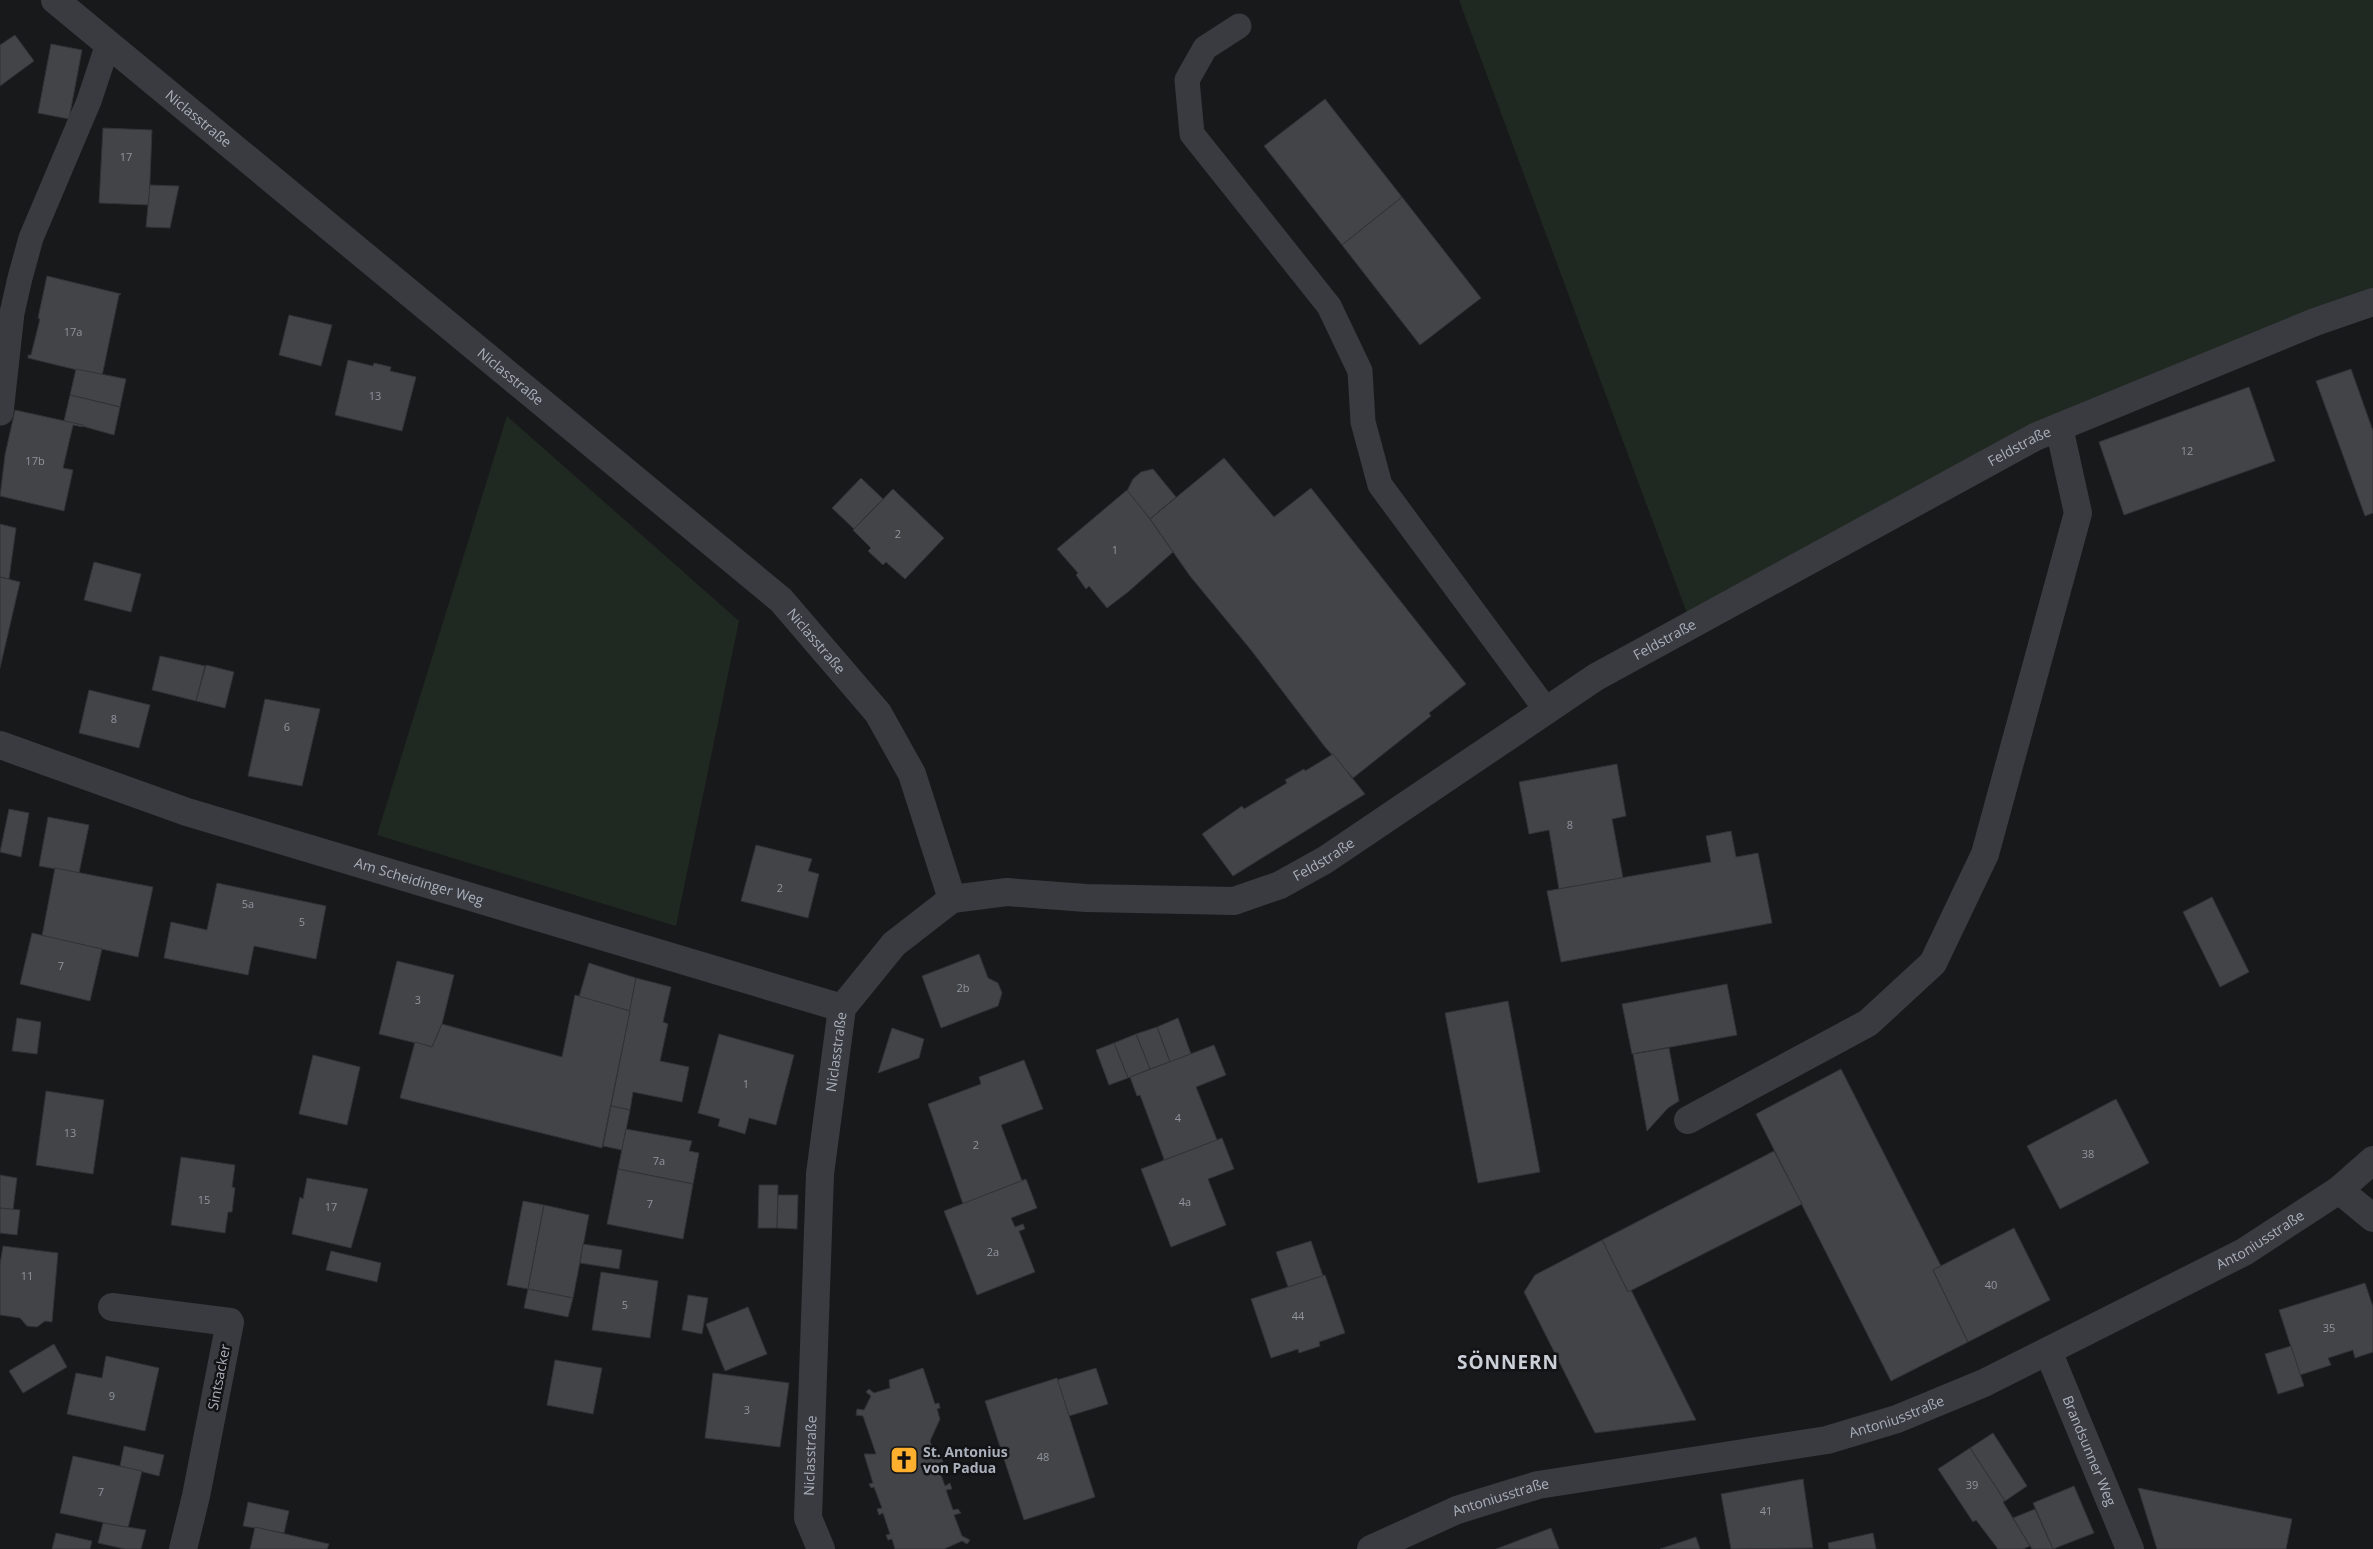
<svg xmlns="http://www.w3.org/2000/svg" width="2373" height="1549" viewBox="0 0 2373 1549" font-family="'Open Sans',sans-serif">
  <style>
    .green { fill: #202921 }
    .building { fill: #424448; stroke: #323237 }
    .lines { fill: none; stroke-linecap: round; stroke-linejoin: round }
    .service { stroke: #393b40; stroke-width: 25 }
    .minor { stroke: #393b40; stroke-width: 28 }
    .tertiary { stroke: #393b40; stroke-width: 28 }
    .labels { text-anchor: middle; stroke-width: 5; stroke-linejoin: round; paint-order: stroke }
    .number-label { font-size: 11px; fill: #90959e }
    .street-label { font-size: 14px; fill: #aab0bb; stroke: #131316 }
    .poi-label { font-size: 14px; font-weight: bold; fill: #aab0bb; stroke: #131316; text-anchor: start }
    .district-label { font-size: 19px; font-weight: bold; letter-spacing: 1px; fill: #cbcfd7; stroke: #131316 }
  </style>
  <rect width="100%" height="100%" fill="#18191b"/>
  <!-- green -->
  <g class="green">
    <polygon points="1459,0 2373,0 2373,296 2311,317 1688,616"/>
    <polygon points="507,416 739,621 676,926 377,835"/>
  </g>
  <!-- building -->
  <g class="building">
    <polygon points="15,35 34,61 0,86 0,45"/>
    <polygon points="51,44 82,50 69,119 38,113"/>
    <polygon points="1325,99 1402,197 1342,245 1264,146"/>
    <polygon points="103,128 152,130 149,205 99,203"/>
    <polygon points="150,185 179,186 170,228 146,227"/>
    <polygon points="1402,197 1481,298 1420,345 1342,245"/>
    <polygon points="47,276 121,294 119,295 102,376 28,358 28,355 31,355 40,319 38,318"/>
    <polygon points="289,315 332,325 321,366 279,355"/>
    <polygon points="348,360 373,366 374,363 391,367 390,371 416,377 402,431 335,415"/>
    <polygon points="76,369 126,379 120,407 70,395"/>
    <polygon points="2351,369 2373,431 2373,513 2365,516 2316,381"/>
    <polygon points="2249,387 2275,461 2124,515 2099,442"/>
    <polygon points="70,395 120,407 114,435 64,421"/>
    <polygon points="15,410 83,425 83,427 73,425 63,468 73,470 64,511 0,496 5,455"/>
    <polygon points="1224,458 1274,517 1311,488 1466,684 1429,713 1431,716 1353,778 1325,747 1251,650 1190,576 1150,519"/>
    <polygon points="1153,469 1176,497 1150,519 1127,491 1133,479 1141,472"/>
    <polygon points="861,478 883,499 854,529 832,508"/>
    <polygon points="893,489 944,538 905,579 886,562 883,565 868,551 871,548 853,530"/>
    <polygon points="1127,490 1150,519 1173,552 1128,592 1107,608 1089,586 1086,589 1076,575 1078,573 1057,549"/>
    <polygon points="0,524 16,528 9,579 0,577"/>
    <polygon points="94,562 141,574 131,612 84,600"/>
    <polygon points="0,577 20,582 0,668"/>
    <polygon points="160,656 205,666 196,701 152,690"/>
    <polygon points="206,665 234,672 225,708 196,701"/>
    <polygon points="89,690 150,705 139,748 79,733"/>
    <polygon points="265,699 320,709 302,786 248,776"/>
    <polygon points="1333,754 1365,794 1233,876 1202,834 1242,806 1244,809 1287,783 1285,780 1304,769 1305,771"/>
    <polygon points="1617,764 1626,816 1612,819 1623,878 1559,889 1549,830 1529,834 1519,782"/>
    <polygon points="9,809 29,813 21,857 0,852"/>
    <polygon points="48,817 89,825 79,873 39,866"/>
    <polygon points="1731,831 1736,857 1758,853 1772,923 1561,962 1547,891 1711,862 1706,836"/>
    <polygon points="756,845 812,859 808,871 819,874 808,918 741,901"/>
    <polygon points="55,868 153,887 138,957 42,936"/>
    <polygon points="217,883 326,906 316,959 254,946 248,975 164,958 171,922 207,930"/>
    <polygon points="2212,897 2249,972 2220,987 2183,912"/>
    <polygon points="32,933 102,949 90,1001 20,984"/>
    <polygon points="979,954 988,978 998,983 1002,993 998,1006 941,1028 922,976"/>
    <polygon points="397,961 454,975 442,1024 432,1047 379,1034"/>
    <polygon points="589,963 636,978 630,1011 579,997"/>
    <polygon points="636,978 671,987 663,1022 668,1024 660,1061 689,1067 682,1102 633,1092 630,1110 611,1106"/>
    <polygon points="1727,984 1737,1035 1632,1054 1622,1004"/>
    <polygon points="575,995 630,1011 602,1148 400,1098 415,1042 432,1047 442,1024 562,1057"/>
    <polygon points="1508,1001 1540,1172 1478,1183 1445,1013"/>
    <polygon points="17,1018 41,1022 37,1054 12,1051"/>
    <polygon points="1178,1018 1191,1054 1170,1062 1157,1027"/>
    <polygon points="1157,1027 1170,1062 1150,1069 1136,1034"/>
    <polygon points="892,1028 924,1039 919,1058 878,1073"/>
    <polygon points="719,1034 794,1055 776,1125 749,1118 745,1134 718,1126 720,1119 698,1113"/>
    <polygon points="1136,1034 1150,1069 1128,1078 1114,1043"/>
    <polygon points="1114,1043 1128,1078 1109,1085 1096,1050"/>
    <polygon points="1214,1045 1226,1075 1196,1087 1217,1140 1162,1161 1164,1159 1140,1095 1137,1096 1130,1077"/>
    <polygon points="1669,1048 1679,1101 1668,1108 1647,1131 1633,1054"/>
    <polygon points="313,1055 360,1067 347,1125 299,1114"/>
    <polygon points="1024,1060 1043,1109 1001,1125 1022,1181 963,1204 928,1104 981,1084 979,1077"/>
    <polygon points="1841,1069 1941,1266 1933,1270 1968,1342 1891,1381 1756,1114"/>
    <polygon points="46,1091 104,1100 93,1174 36,1165"/>
    <polygon points="2116,1099 2149,1163 2060,1209 2027,1146"/>
    <polygon points="611,1106 630,1110 622,1150 603,1146"/>
    <polygon points="626,1129 692,1141 689,1151 699,1153 693,1184 618,1169"/>
    <polygon points="1222,1138 1234,1169 1208,1179 1226,1225 1171,1247 1141,1169"/>
    <polygon points="1774,1151 1802,1204 1628,1292 1602,1240"/>
    <polygon points="181,1157 235,1165 232,1187 235,1188 232,1212 228,1212 225,1233 171,1225"/>
    <polygon points="618,1169 693,1184 683,1239 607,1224"/>
    <polygon points="0,1175 17,1178 13,1210 0,1208"/>
    <polygon points="307,1178 368,1189 351,1248 292,1234 300,1197 303,1199"/>
    <polygon points="1026,1179 1037,1208 1011,1218 1015,1227 1023,1224 1025,1229 1019,1231 1035,1272 977,1295 944,1211"/>
    <polygon points="759,1185 778,1185 777,1228 758,1228"/>
    <polygon points="778,1195 798,1195 797,1229 777,1228"/>
    <polygon points="523,1201 544,1205 528,1289 507,1285"/>
    <polygon points="544,1205 589,1215 573,1298 528,1289"/>
    <polygon points="0,1208 20,1210 17,1235 0,1233"/>
    <polygon points="2014,1228 2050,1300 1968,1342 1933,1270"/>
    <polygon points="1602,1240 1628,1292 1631,1290 1696,1420 1595,1433 1524,1292 1535,1275"/>
    <polygon points="1311,1241 1323,1276 1288,1287 1276,1252"/>
    <polygon points="583,1244 622,1250 619,1269 580,1263"/>
    <polygon points="3,1246 58,1253 52,1322 45,1321 37,1327 27,1326 20,1318 0,1315 0,1264"/>
    <polygon points="331,1251 381,1263 377,1282 326,1270"/>
    <polygon points="601,1272 658,1281 650,1338 592,1330"/>
    <polygon points="1325,1275 1345,1333 1319,1342 1320,1346 1299,1353 1298,1349 1271,1358 1251,1299"/>
    <polygon points="2365,1283 2373,1307 2373,1352 2355,1358 2353,1350 2328,1358 2331,1365 2300,1375 2279,1310"/>
    <polygon points="528,1289 573,1298 568,1317 524,1308"/>
    <polygon points="688,1295 708,1298 702,1334 682,1330"/>
    <polygon points="748,1307 767,1354 725,1371 706,1324"/>
    <polygon points="54,1344 67,1367 23,1393 9,1371"/>
    <polygon points="2291,1346 2304,1386 2278,1394 2265,1354"/>
    <polygon points="106,1356 159,1368 145,1431 67,1414 76,1373 102,1378"/>
    <polygon points="555,1360 602,1368 593,1414 547,1405"/>
    <polygon points="923,1368 935,1404 939,1403 940,1408 937,1409 940,1419 930,1441 936,1458 941,1457 943,1462 937,1464 945,1486 950,1483 952,1489 946,1490 953,1510 958,1509 961,1513 954,1515 962,1536 970,1540 967,1544 962,1541 944,1549 895,1549 892,1539 888,1540 886,1535 890,1534 883,1513 879,1515 877,1509 882,1508 874,1487 871,1488 869,1484 873,1483 864,1454 876,1454 863,1416 856,1415 857,1409 864,1410 871,1396 866,1392 869,1389 874,1393 890,1388 889,1380"/>
    <polygon points="1096,1368 1108,1404 1069,1416 1057,1380"/>
    <polygon points="713,1373 789,1383 780,1447 705,1438"/>
    <polygon points="1057,1378 1095,1497 1024,1520 985,1401"/>
    <polygon points="1993,1433 2027,1486 2005,1501 1970,1448"/>
    <polygon points="124,1446 164,1455 159,1476 120,1466"/>
    <polygon points="1970,1448 2005,1501 2003,1502 2030,1546 2023,1549 1998,1549 1976,1520 1973,1522 1938,1469"/>
    <polygon points="73,1456 142,1471 128,1528 60,1513"/>
    <polygon points="1803,1479 1813,1548 1731,1549 1721,1494"/>
    <polygon points="2074,1486 2094,1533 2053,1549 2033,1503"/>
    <polygon points="2138,1488 2292,1519 2286,1549 2157,1549"/>
    <polygon points="248,1502 289,1511 284,1533 243,1526"/>
    <polygon points="2035,1509 2053,1549 2032,1549 2013,1518"/>
    <polygon points="103,1523 146,1530 141,1549 125,1549 98,1543"/>
    <polygon points="255,1527 329,1544 327,1549 250,1549"/>
    <polygon points="1551,1528 1559,1549 1496,1549"/>
    <polygon points="56,1533 92,1541 90,1549 52,1549"/>
    <polygon points="1873,1533 1876,1549 1829,1549 1828,1543"/>
    <polygon points="1696,1537 1700,1549 1660,1549"/>
  </g>
  <g class="lines">
    <!-- service -->
    <g class="service">
      <polyline points="1239,26 1205,48 1187,80 1192,134 1329,306 1360,371 1363,422 1380,485 1547,711"/>
      <polyline points="1,413 12,313 20,278 31,238 89,101 108,44"/>
    </g>
    <!-- minor -->
    <g class="minor">
      <path id="s1" d="M55,0L781,600L878,713L912,774L952,899"/>
      <path id="s2" d="M0,745L187,812L842,1008"/>
      <path id="s3" d="M952,899L1007,892L1086,898L1234,901L1280,885L1325,860L1596,677L2035,437L2315,322L2373,302"/>
      <polyline points="1688,1120 1868,1023 1933,963 1985,854 2078,513 2059,427"/>
      <polyline points="2339,1190 2373,1218"/>
      <polyline points="112,1307 230,1322 196,1496 183,1549"/>
      <path id="s4" d="M2048,1351L2130,1549"/>
      <path id="s5" d="M821,1549L808,1518L820,1174L842,1008L894,944L952,899"/>
    </g>
    <!-- tertiary -->
    <path class="tertiary" id="s6" d="M1371,1549L1457,1510L1538,1485L1827,1440L1897,1419L1984,1383L2244,1252L2339,1190L2373,1160"/>
  </g>
  <!-- icons -->
  <defs>
    <symbol id="church-square" viewBox="-11 -11 22 22"><rect x="-9" y="-9" width="18" height="18" rx="4" fill="#feaf2d" stroke="#131316"/><path d="M-1.2-6h2.4v3.5h3.3v2.4h-3.3V6h-2.4V-.1h-3.3v-2.4h3.3Z" fill="#111"/></symbol>
  </defs>
  <g fill-rule="evenodd">
    <use href="#church-square" x="888" y="1444" width="32" height="32"/>
  </g>
  <g class="labels">
    <!-- number labels -->
    <g class="number-label">
      <text x="126" y="161">17</text>
      <text x="73" y="336">17a</text>
      <text x="375" y="400">13</text>
      <text x="2187" y="455">12</text>
      <text x="35" y="465">17b</text>
      <text x="898" y="538">2</text>
      <text x="1115" y="554">1</text>
      <text x="114" y="723">8</text>
      <text x="287" y="731">6</text>
      <text x="1570" y="829">8</text>
      <text x="780" y="892">2</text>
      <text x="248" y="908">5a</text>
      <text x="302" y="926">5</text>
      <text x="61" y="970">7</text>
      <text x="963" y="992">2b</text>
      <text x="418" y="1004">3</text>
      <text x="746" y="1088">1</text>
      <text x="1178" y="1122">4</text>
      <text x="70" y="1137">13</text>
      <text x="976" y="1149">2</text>
      <text x="2088" y="1158">38</text>
      <text x="659" y="1165">7a</text>
      <text x="204" y="1204">15</text>
      <text x="1185" y="1206">4a</text>
      <text x="650" y="1208">7</text>
      <text x="331" y="1211">17</text>
      <text x="993" y="1256">2a</text>
      <text x="27" y="1280">11</text>
      <text x="1991" y="1289">40</text>
      <text x="625" y="1309">5</text>
      <text x="1298" y="1320">44</text>
      <text x="2329" y="1332">35</text>
      <text x="112" y="1400">9</text>
      <text x="747" y="1414">3</text>
      <text x="1043" y="1461">48</text>
      <text x="1972" y="1489">39</text>
      <text x="101" y="1496">7</text>
      <text x="1766" y="1515">41</text>
    </g>
    <!-- street labels -->
    <g class="street-label">
      <text dy="5" stroke="none"><textPath href="#s1" startOffset="186">Niclasstraße</textPath></text>
      <text dy="5" stroke="none"><textPath href="#s1" startOffset="591">Niclasstraße</textPath></text>
      <text dy="5" stroke="none"><textPath href="#s3" startOffset="1192">Feldstraße</textPath></text>
      <text dy="5" stroke="none"><textPath href="#s3" startOffset="788">Feldstraße</textPath></text>
      <text dy="5" stroke="none"><textPath href="#s1" startOffset="996">Niclasstraße</textPath></text>
      <text dy="5" stroke="none"><textPath href="#s3" startOffset="382">Feldstraße</textPath></text>
      <text dy="5" stroke="none"><textPath href="#s2" startOffset="441">Am Scheidinger Weg</textPath></text>
      <text dy="5" stroke="none"><textPath href="#s5" startOffset="501">Niclasstraße</textPath></text>
      <text dy="5" stroke="none"><textPath href="#s6" startOffset="950">Antoniusstraße</textPath></text>
      <text transform="translate(219 1377) rotate(-79)" y="5">Sintsacker</text>
      <text dy="5" stroke="none"><textPath href="#s6" startOffset="545">Antoniusstraße</textPath></text>
      <text dy="5" stroke="none"><textPath href="#s4" startOffset="108">Brandsunner Weg</textPath></text>
      <text dy="5" stroke="none"><textPath href="#s5" startOffset="96">Niclasstraße</textPath></text>
      <text dy="5" stroke="none"><textPath href="#s6" startOffset="140">Antoniusstraße</textPath></text>
    </g>
    <!-- poi labels -->
    <g class="poi-label">
      <text x="923" y="1457">St. Antonius<tspan x="923" dy="16">von Padua</tspan></text>
    </g>
    <!-- district labels -->
    <g class="district-label">
      <text x="1508" y="1369">SÖNNERN</text>
    </g>
  </g>
</svg>
